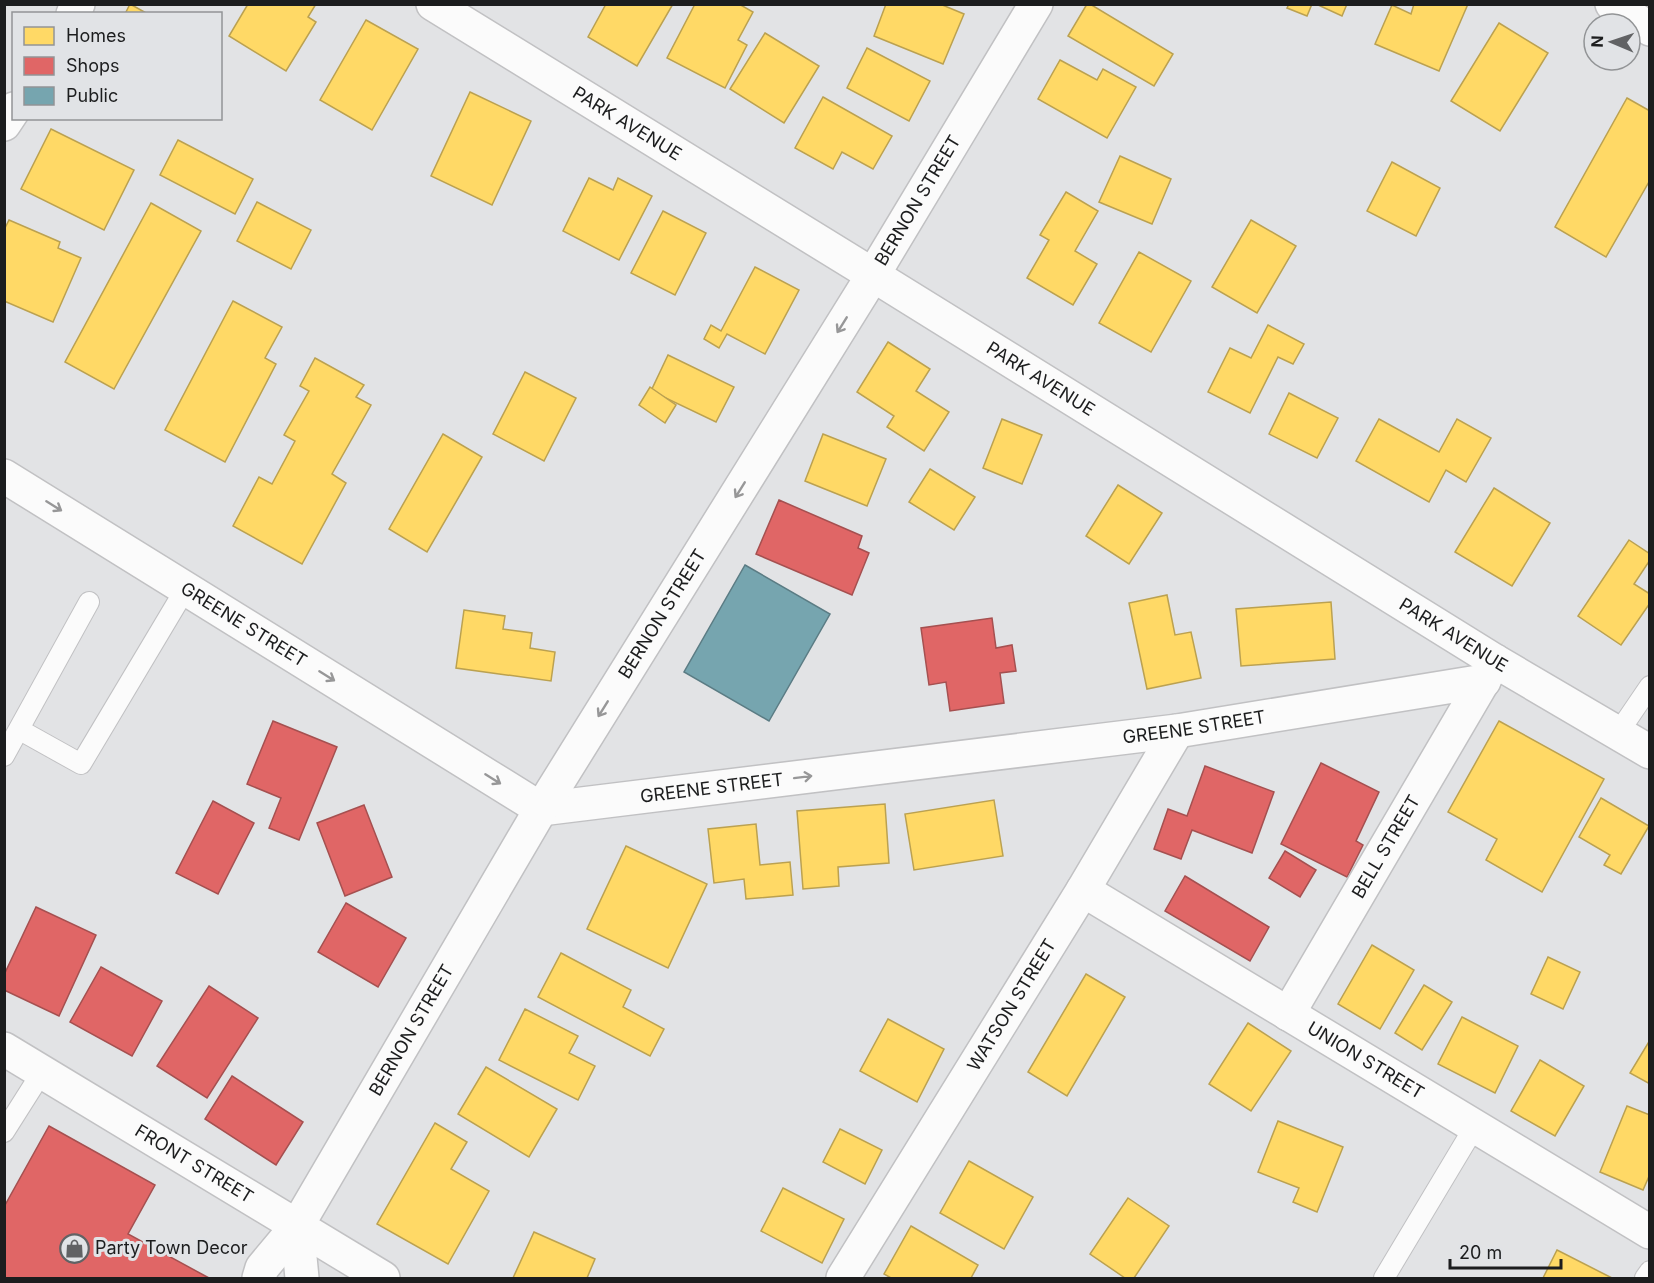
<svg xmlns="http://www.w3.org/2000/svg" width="1654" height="1283" viewBox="0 0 1654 1283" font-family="Inter,sans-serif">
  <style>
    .homes { fill: #ffd966; stroke: #bba150; stroke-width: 1.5 }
    .shops { fill: #e06666; stroke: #a55050; stroke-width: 1.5 }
    .public { fill: #76a5af; stroke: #5b7c84; stroke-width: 1.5 }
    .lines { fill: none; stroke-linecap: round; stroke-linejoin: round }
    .lane-casing { stroke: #c1c1c3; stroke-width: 22 }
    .street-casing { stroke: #c1c1c3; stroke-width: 36 }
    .secondary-casing { stroke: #c1c1c3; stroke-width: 36 }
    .primary-casing { stroke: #c1c1c3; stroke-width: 36 }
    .lane { stroke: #fbfbfb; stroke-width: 20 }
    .street { stroke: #fbfbfb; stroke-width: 33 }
    .secondary { stroke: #fbfbfb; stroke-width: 33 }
    .primary { stroke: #fbfbfb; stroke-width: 33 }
    .oneway { stroke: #979798 }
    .labels { text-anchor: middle; stroke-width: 6; stroke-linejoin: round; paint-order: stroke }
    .street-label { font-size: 18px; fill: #1c1d1e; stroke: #e1e3e6 }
    .poi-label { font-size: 18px; fill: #1c1d1e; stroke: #e1e3e6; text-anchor: start }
  </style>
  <rect width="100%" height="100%" fill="#e2e3e5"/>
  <!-- homes -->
  <g class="homes">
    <polygon points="130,4 148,14 125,14"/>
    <polygon points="248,4 316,4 308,17 316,22 286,71 229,36"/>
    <polygon points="606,4 673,4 637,66 588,37"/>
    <polygon points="695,4 739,4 753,12 738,40 747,45 725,88 667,58"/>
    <polygon points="886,4 940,4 964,14 943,64 874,36"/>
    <polygon points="1087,4 1090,4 1173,54 1154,86 1068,36"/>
    <polygon points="1289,4 1312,4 1307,16 1287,8"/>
    <polygon points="1316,4 1347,4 1342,16"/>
    <polygon points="1414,4 1468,4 1439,71 1375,44 1392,5 1411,14"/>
    <polygon points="366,20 418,49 372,130 320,100"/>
    <polygon points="1499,23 1548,53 1500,131 1451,101"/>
    <polygon points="765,33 819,66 784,123 730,89"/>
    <polygon points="867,48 930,81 909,121 847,88"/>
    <polygon points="1060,60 1097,80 1103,69 1136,87 1107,138 1038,99"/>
    <polygon points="470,92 531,121 492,205 431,176"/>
    <polygon points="823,97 892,136 873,169 842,152 833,169 795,148"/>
    <polygon points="1627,98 1650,111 1650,180 1606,257 1555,227"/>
    <polygon points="51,129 134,170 104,230 21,189"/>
    <polygon points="178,140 253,179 235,214 160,175"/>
    <polygon points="1120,156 1171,179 1152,224 1099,202"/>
    <polygon points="1392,162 1440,188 1416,236 1367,211"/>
    <polygon points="589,178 613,190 618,178 652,196 619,260 563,231"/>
    <polygon points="1066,192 1098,211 1075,251 1097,264 1073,305 1027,278 1049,240 1040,235"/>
    <polygon points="257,202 311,230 291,269 237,241"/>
    <polygon points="151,203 201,231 114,389 65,362"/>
    <polygon points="663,211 706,233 675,295 631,273"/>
    <polygon points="9,220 60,242 58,248 81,258 53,322 4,301 4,230"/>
    <polygon points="1251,220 1296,246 1257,313 1212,287"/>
    <polygon points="1139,252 1191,281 1151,352 1099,323"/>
    <polygon points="755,267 799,290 765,354 727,334 719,348 704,339 711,325 721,331"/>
    <polygon points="233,301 282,327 265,358 276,364 225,462 165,430"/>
    <polygon points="1268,325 1304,344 1293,364 1278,357 1250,413 1208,392 1230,348 1251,358"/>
    <polygon points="888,342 930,369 916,391 949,412 924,451 887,427 894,416 857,392"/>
    <polygon points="668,355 734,387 716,422 651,391"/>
    <polygon points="315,358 364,385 356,397 371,405 332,474 346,483 302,564 233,526 259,477 272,484 295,441 284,435 309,391 300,386"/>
    <polygon points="525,372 576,398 544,461 493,434"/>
    <polygon points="650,387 676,405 665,423 639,405"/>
    <polygon points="1289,393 1338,418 1317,458 1269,434"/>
    <polygon points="1002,419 1042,435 1022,484 983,468"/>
    <polygon points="1379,419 1439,452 1457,419 1491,438 1466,482 1446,470 1429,502 1356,461"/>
    <polygon points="443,434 482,457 427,552 389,529"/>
    <polygon points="823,434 886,459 867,506 805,481"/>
    <polygon points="930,469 975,497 954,530 909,502"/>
    <polygon points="1118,485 1162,513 1129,564 1086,536"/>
    <polygon points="1494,488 1550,523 1512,586 1455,552"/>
    <polygon points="1629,540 1650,554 1650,560 1634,584 1650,594 1650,603 1621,645 1578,616"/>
    <polygon points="1167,595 1175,635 1191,632 1201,678 1147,689 1129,603"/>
    <polygon points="1331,602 1335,659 1241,666 1236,609"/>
    <polygon points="464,610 505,616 503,629 532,633 530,648 555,652 551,681 456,668"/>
    <polygon points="1499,721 1604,779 1542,892 1486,860 1497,839 1448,812"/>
    <polygon points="1601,798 1649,826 1621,874 1604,865 1610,855 1579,837"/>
    <polygon points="994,800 1003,856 914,870 905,814"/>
    <polygon points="885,804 889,863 838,867 839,886 803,889 797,811"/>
    <polygon points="756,824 760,865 790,862 793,895 746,899 744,879 714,883 708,829"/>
    <polygon points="626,846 707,884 668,968 587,929"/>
    <polygon points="1372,945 1414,970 1380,1029 1338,1004"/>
    <polygon points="561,953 631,990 623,1007 664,1029 650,1056 538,997"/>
    <polygon points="1548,957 1580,972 1563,1009 1531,994"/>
    <polygon points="1086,974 1125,997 1067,1096 1028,1072"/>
    <polygon points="1424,985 1452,1002 1422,1050 1395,1033"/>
    <polygon points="525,1009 578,1036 569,1053 595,1066 578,1100 499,1060"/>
    <polygon points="1462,1017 1518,1046 1495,1093 1438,1064"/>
    <polygon points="888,1019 944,1049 917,1102 860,1071"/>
    <polygon points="1248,1023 1291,1051 1251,1111 1209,1084"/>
    <polygon points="1650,1040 1650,1084 1630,1073"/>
    <polygon points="1540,1060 1584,1086 1555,1136 1511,1111"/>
    <polygon points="486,1067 557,1109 529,1157 458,1114"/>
    <polygon points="1627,1106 1650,1115 1650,1174 1643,1190 1600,1172"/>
    <polygon points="1278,1121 1343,1147 1317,1212 1293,1202 1299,1188 1258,1172"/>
    <polygon points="435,1123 467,1142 451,1169 489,1191 448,1264 377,1224"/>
    <polygon points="840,1129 882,1150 865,1184 823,1162"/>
    <polygon points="969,1161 1033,1197 1004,1249 940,1213"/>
    <polygon points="783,1188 844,1219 822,1263 761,1231"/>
    <polygon points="1128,1198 1169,1226 1134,1278 1125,1278 1090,1254"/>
    <polygon points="911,1226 978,1265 971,1278 891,1278 884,1274"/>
    <polygon points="534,1232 595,1259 587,1278 513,1278"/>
    <polygon points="1557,1250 1612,1278 1543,1278"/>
  </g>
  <!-- shops -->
  <g class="shops">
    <polygon points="779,500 862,536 858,548 869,553 852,595 756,554"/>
    <polygon points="992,618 996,648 1012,645 1016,671 1000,673 1004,703 950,711 946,682 929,685 921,628"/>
    <polygon points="273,721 337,747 299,840 269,828 281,798 247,784"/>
    <polygon points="1321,763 1379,792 1356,841 1363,845 1347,877 1281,844"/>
    <polygon points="1205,766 1274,792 1252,853 1192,830 1181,859 1154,849 1168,809 1187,816"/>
    <polygon points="213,801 254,823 218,894 176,873"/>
    <polygon points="364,805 392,877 345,896 317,823"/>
    <polygon points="1285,851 1316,870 1300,897 1269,878"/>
    <polygon points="1185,876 1269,927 1250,961 1165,911"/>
    <polygon points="346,903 406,938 378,987 318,952"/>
    <polygon points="36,907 96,935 59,1016 4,990 4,975"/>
    <polygon points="101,967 162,1001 132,1056 70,1022"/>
    <polygon points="209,986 258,1018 207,1098 157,1066"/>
    <polygon points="232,1076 303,1122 276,1165 205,1119"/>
    <polygon points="49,1126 155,1185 128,1234 209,1278 4,1278 4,1207"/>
  </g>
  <!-- public -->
  <polygon class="public" points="745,565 830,614 769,721 684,672"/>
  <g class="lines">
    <defs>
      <g id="lane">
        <polyline points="20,730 81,764 186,588"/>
        <polyline points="1618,733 1650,686"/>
        <polyline points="4,756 89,602"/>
        <polyline points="4,1132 42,1072"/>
        <polyline points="1384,1278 1475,1126"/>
        <polyline points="1645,1278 1650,1271"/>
      </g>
      <g id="street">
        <polyline points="1612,4 1650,29"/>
        <polyline points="73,14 78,4"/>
        <polyline points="4,124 14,109"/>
        <path id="s1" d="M1083,890L1650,1232"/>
        <path id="s2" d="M1288,1014L1495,661"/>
        <path id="s3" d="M843,1278L1083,890L1177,731"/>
      </g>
      <g id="secondary">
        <path id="s4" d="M4,476L541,809L1177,731L1484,681"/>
        <path id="s5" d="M4,1049L383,1278"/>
        <polyline points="297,1226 302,1278"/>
        <path id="s6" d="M259,1278L262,1268L297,1226L541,809L873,275L1036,4"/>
      </g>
      <g id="primary">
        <path id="s7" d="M433,4L873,275L1495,661L1650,752"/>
      </g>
    </defs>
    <!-- lane casing -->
    <use href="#lane" class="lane-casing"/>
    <!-- street casing -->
    <use href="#street" class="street-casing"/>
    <!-- secondary casing -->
    <use href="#secondary" class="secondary-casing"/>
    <!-- primary casing -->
    <use href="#primary" class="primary-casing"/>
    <!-- lane -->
    <use href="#lane" class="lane"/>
    <!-- street -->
    <use href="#street" class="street"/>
    <!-- secondary -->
    <use href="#secondary" class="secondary"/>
    <!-- primary -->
    <use href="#primary" class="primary"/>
  </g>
  <!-- one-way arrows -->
  <defs><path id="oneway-shaft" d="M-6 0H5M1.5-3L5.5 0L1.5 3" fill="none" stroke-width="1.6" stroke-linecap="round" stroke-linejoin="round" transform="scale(1.5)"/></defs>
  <g class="oneway">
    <use href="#oneway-shaft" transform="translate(842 325) rotate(122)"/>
    <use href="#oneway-shaft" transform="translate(740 490) rotate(122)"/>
    <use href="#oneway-shaft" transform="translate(54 506) rotate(32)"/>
    <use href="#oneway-shaft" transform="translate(327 676) rotate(32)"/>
    <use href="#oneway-shaft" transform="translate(603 709) rotate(122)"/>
    <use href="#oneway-shaft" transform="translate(803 777) rotate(-7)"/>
    <use href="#oneway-shaft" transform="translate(493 779) rotate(32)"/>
  </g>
  <!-- icons -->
  <defs>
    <symbol id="shop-ring" viewBox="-11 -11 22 22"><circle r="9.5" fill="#e1e3e6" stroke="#616264" stroke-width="1.5"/><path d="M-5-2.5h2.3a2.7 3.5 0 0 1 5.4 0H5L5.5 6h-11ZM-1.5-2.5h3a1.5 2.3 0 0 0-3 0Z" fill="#616264"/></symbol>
  </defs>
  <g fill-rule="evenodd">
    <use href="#shop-ring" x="58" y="1232" width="33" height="33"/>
  </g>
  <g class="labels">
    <!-- street labels -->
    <g class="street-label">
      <text dy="6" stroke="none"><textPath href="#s7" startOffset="228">PARK AVENUE</textPath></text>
      <text dy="6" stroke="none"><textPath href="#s6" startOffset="1264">BERNON STREET</textPath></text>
      <text dy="6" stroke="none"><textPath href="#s7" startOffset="714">PARK AVENUE</textPath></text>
      <text dy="6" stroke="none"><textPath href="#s6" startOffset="778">BERNON STREET</textPath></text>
      <text dy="6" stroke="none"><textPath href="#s4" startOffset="282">GREENE STREET</textPath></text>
      <text dy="6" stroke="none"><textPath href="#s7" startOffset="1200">PARK AVENUE</textPath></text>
      <text dy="6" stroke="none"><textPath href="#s4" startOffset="1290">GREENE STREET</textPath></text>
      <text dy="6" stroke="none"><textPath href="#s4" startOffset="804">GREENE STREET</textPath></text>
      <text dy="6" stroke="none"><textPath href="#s2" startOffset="194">BELL STREET</textPath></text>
      <text dy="6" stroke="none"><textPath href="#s3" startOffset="321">WATSON STREET</textPath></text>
      <text dy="6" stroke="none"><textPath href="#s6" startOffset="292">BERNON STREET</textPath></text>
      <text dy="6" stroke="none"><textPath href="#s1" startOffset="330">UNION STREET</textPath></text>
      <text dy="6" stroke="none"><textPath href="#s5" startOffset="222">FRONT STREET</textPath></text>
    </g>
    <!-- poi labels -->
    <g class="poi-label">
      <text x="95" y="1254">Party Town Decor</text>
    </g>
  </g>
  <!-- border -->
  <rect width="1654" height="1283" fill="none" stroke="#1c1d1e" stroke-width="12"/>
  <!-- legend -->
  <rect x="12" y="12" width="210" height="108" fill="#e1e3e6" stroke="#929496" stroke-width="1.5"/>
  <rect x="24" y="27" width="30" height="18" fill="#ffd966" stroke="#929496" stroke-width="1.5"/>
  <text x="66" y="42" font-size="18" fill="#1c1d1e">Homes</text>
  <rect x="24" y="57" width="30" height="18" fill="#e06666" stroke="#929496" stroke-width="1.5"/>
  <text x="66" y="72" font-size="18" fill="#1c1d1e">Shops</text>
  <rect x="24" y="87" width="30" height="18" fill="#76a5af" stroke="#929496" stroke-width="1.5"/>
  <text x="66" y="102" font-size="18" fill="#1c1d1e">Public</text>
  <!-- north arrow -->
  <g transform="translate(1612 42) rotate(272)"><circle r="28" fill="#e1e3e6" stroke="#929496" stroke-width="1.5"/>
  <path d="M0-4.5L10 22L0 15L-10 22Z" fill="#616264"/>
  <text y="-9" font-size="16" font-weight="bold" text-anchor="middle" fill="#1c1d1e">N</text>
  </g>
  <!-- scale -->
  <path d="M1450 1259v9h111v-9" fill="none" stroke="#1c1d1e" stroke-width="3"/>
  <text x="1459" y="1259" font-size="18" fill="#1c1d1e" stroke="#e1e3e6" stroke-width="4.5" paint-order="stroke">20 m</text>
</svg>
